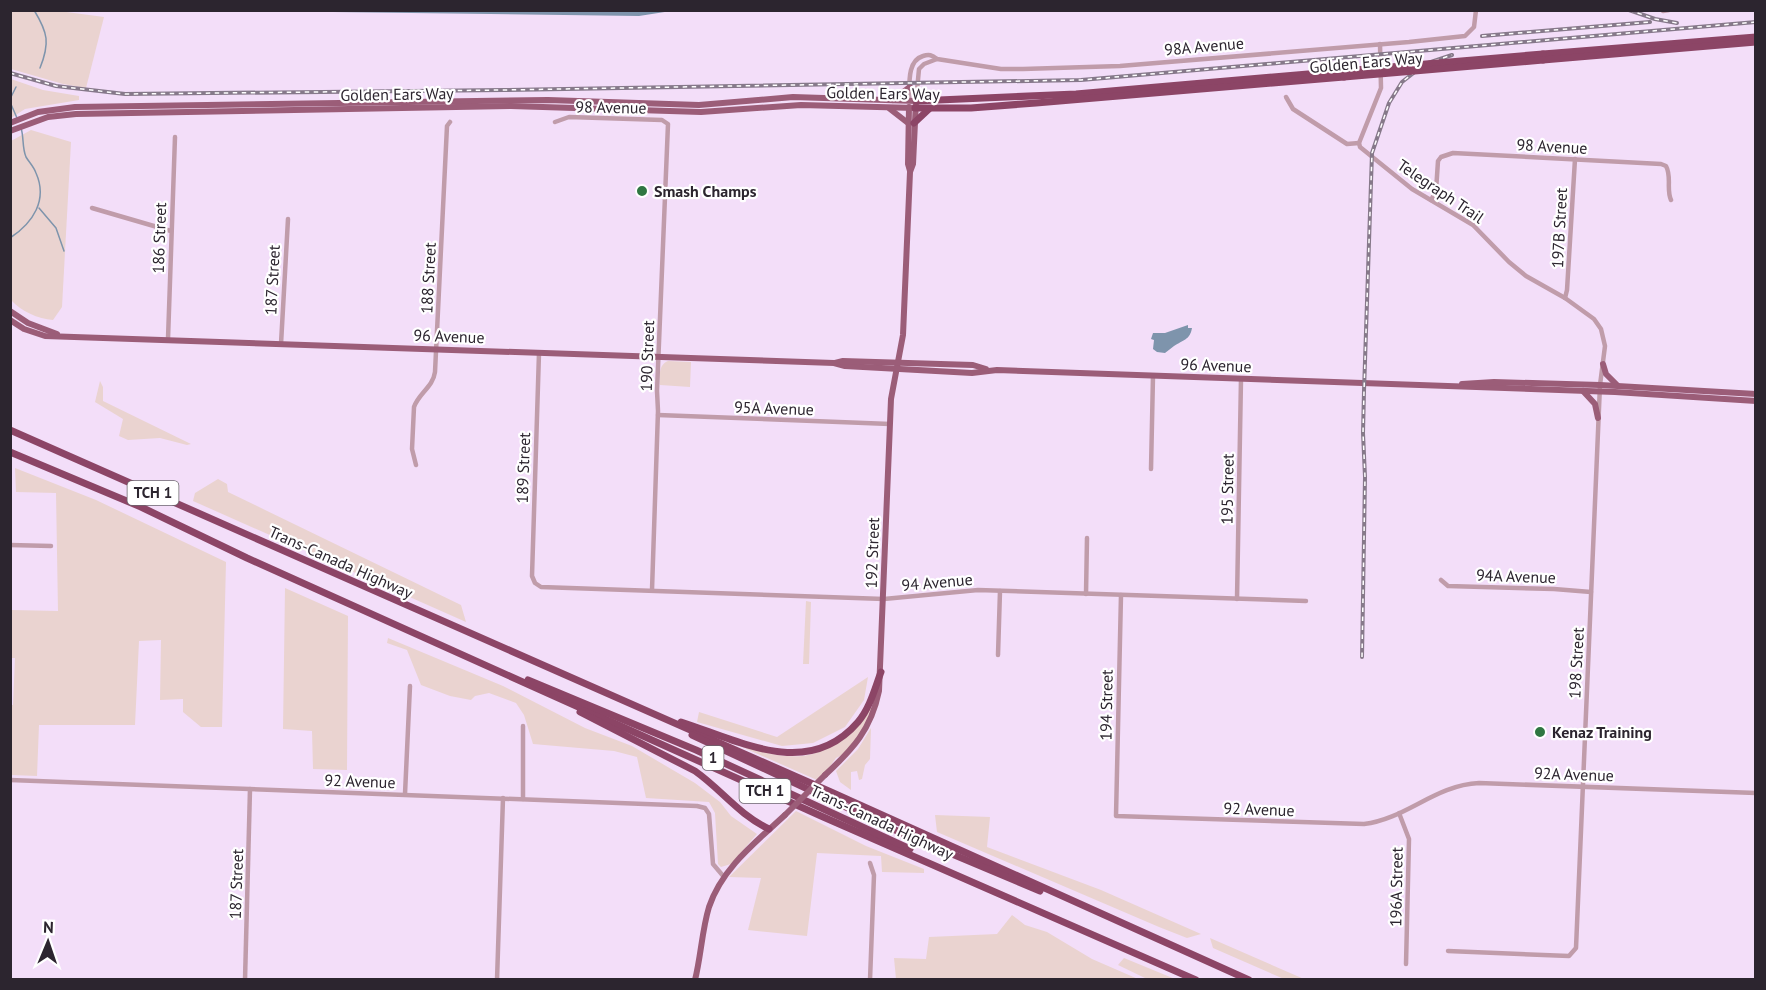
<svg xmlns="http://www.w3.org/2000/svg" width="1766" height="990" viewBox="0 0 1766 990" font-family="'PT Sans',sans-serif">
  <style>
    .green { fill: #ead3d0 }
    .water { fill: #7e94ac }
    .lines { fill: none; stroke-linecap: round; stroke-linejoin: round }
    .stream { stroke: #7e94ac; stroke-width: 1.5 }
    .minor { stroke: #c09caa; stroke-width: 4.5 }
    .major { stroke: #9b5d78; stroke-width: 6 }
    .highway { stroke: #8c4566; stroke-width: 7 }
    .rail-casing { stroke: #86798a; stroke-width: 4 }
    .rail { stroke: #fff; stroke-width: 1.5; stroke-dasharray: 4.5; stroke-linecap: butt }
    .major-bridge { stroke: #9b5d78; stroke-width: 6 }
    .highway-bridge { stroke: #8c4566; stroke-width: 7 }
    .poi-dot { fill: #2f7642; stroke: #fff; stroke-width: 2 }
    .labels { text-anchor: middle; stroke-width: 4.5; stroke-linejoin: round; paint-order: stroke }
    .shield { fill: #fff; stroke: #6b666d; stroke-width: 1.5 }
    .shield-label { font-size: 15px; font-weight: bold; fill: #2c252f }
    .street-label { font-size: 16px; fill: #2c252f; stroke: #fff }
    .poi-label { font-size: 16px; font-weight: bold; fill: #2c252f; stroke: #fff; text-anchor: start }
  </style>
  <rect width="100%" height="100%" fill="#f3def9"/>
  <!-- green -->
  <g class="green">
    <polygon points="10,11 59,11 104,17 86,88 63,84 11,69"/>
    <polygon points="11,79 43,90 79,96 79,100 25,109 11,118"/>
    <path d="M31,130L71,142L62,307L53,320C38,319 21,311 11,300V141Z"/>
    <path d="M668,361L691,362L690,387L660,385C660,376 658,365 668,361Z"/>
    <polygon points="100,381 103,387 103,401 191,444 187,445 160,438 128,440 119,436 123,419 95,402"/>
    <polygon points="15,468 96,500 226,562 222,727 201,727 183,712 183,699 160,700 161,640 139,641 135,725 39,725 37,776 11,775 10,705 13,705 15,658 11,658 11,610 58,611 56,493 16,492"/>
    <polygon points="218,479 227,484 228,492 461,605 466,622 193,501 195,493"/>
    <polygon points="285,588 348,616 347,770 313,769 312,731 283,729"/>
    <polygon points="806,601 811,602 809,664 803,664"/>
    <polygon points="388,638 503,686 585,728 632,746 695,783 720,802 731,816 757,834 731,864 721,867 718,864 715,813 709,802 646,798 637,757 614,751 533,744 524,715 516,703 489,693 475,696 471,700 450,696 421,685 407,650 387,643"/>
    <polygon points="868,677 864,700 845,727 813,743 782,746 697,722 699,712 777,737"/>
    <path d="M869,707L872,708L867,723L846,753L836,758L826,772L817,780L733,743C761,751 796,765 824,749C837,742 857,718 869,707Z"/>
    <polygon points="871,728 870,759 865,765 862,779 859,780 857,771 851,772 851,790 840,782 836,771 858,749"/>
    <polygon points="796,811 866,846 924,869 924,873 882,872 881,856 817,853 807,936 748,930 761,878 729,877"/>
    <polygon points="935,815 990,817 987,847 1101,890 1201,934 1187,938 1159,927 937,832"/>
    <polygon points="1012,915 1025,925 1047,932 1092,959 1138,979 896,979 894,958 926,959 929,937 997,934"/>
    <polygon points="1210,938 1304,979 1284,979 1213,948"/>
    <polygon points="1124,958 1175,979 1147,979 1118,965"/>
  </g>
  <!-- water -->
  <g class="water">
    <polygon points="254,11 671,11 639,16"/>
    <path d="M1188,325V328H1192C1190,340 1183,340 1174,346C1171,348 1168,351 1165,353L1157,352L1153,349L1154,340L1151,339L1153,333H1165Z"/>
  </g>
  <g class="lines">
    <!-- stream -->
    <g class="stream">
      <path d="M34,10C48,33 50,43 40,68"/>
      <polyline points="10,99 16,87"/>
      <polyline points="10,102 17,118"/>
      <polyline points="39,208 56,228 64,251"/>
      <path d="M10,238C33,223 48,200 36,173C34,167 29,162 26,157C22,148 24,137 21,128"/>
    </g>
    <!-- minor -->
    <g class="minor">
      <polyline points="1663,11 1669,10"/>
      <polyline points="1380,44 1381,88 1359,143 1360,147 1412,189 1473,225 1509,262 1526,276 1565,298 1594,319 1601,329 1605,346 1600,385 1576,948 1569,956 1448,951"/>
      <polyline points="1286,97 1293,109 1347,144 1359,143"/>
      <path d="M909,101C910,87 906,61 923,56C929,54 932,55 937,59L1001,69H1023L1120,66L1409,42L1465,36L1474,27L1476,10"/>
      <polyline points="916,101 919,69 924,64 937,59"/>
      <polyline points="555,122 569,117 662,120 668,124 657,391 658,411 652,590"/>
      <path d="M1431,200L1436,191L1438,161L1441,157L1453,153L1661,164L1666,166C1672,177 1666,189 1671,200"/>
      <polyline points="92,208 171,231"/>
      <polyline points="1565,298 1567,290 1575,159"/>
      <polyline points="168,339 175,137"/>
      <polyline points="281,344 288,219"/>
      <polyline points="539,353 532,576 535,583 541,587 884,599 978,590 1306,601"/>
      <polyline points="658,415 890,424"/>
      <path d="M416,465L412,449L414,407C419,393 433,387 435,372L447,126L450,122"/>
      <polyline points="1151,469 1153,376"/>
      <polyline points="10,545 51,546"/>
      <polyline points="1441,580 1448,586 1554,589 1591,592"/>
      <polyline points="1086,594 1087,538"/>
      <path d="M1121,595L1116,816L1364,824C1406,819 1435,785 1479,783L1756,793"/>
      <polyline points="1237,599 1241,379"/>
      <polyline points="998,655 1000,591"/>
      <polyline points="523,726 523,799"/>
      <polyline points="10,780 697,806 705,808 709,814 713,864 724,877"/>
      <polyline points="405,794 410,686"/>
      <polyline points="1399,813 1409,839 1406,964"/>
      <polyline points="870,863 874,875 870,980"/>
      <polyline points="245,980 250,789"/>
      <polyline points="497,980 503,798"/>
    </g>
    <!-- major -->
    <g class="major">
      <polyline points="893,100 910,87"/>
      <polyline points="909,107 908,164 910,171"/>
      <polyline points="890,109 908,123"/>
      <path d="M10,123L38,112L75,107L548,100L699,105L793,97L916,101L913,164L910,172L903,335L891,399L879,691C871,730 853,749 825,775"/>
      <polyline points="10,131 48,117 76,114 511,106 701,112 801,105 915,108"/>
      <polyline points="10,311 28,323 57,334"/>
      <polyline points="10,320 24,329 45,336 834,363 845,366 972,373 997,370 1615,392 1756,401"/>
      <polyline points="835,363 843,361 973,365 986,369"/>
      <polyline points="1603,364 1606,374 1617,385"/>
      <polyline points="1462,384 1494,382 1600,385 1756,394"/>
      <polyline points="1583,391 1595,404 1598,418"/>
      <path d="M695,980C701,956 702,930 709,907C722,868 756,842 785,815"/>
    </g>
    <!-- highway -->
    <g class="highway">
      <polyline points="1543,54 1756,37"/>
      <polyline points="1543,60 1756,42"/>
      <polyline points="916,101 1076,94 1343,71"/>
      <polyline points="915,108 971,108 1036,103 1344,77"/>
      <polyline points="914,123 929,109"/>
      <polyline points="10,430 831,792 1249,980"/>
      <polyline points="10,452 141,507 247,558 821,816 1196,980"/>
      <polyline points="528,680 696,750 910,849"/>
      <path d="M580,712L695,771C722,790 738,814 769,829"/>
      <path d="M681,722C740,741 808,780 858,722C870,708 875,688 881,672"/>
      <polyline points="692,735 895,830 1040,891"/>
    </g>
    <defs>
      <g id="rail">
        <polyline points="1629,10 1655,19 1677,23"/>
        <polyline points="1482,36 1650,22"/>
        <polyline points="10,73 56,86 125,94 504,90 1081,80 1756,22"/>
        <polyline points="1362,657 1365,477 1363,433 1364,391 1372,153 1389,103 1402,82 1425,64 1452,55"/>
      </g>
    </defs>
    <!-- rail casing -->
    <use href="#rail" class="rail-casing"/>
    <!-- rail -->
    <use href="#rail" class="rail"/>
    <!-- major-bridge -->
    <polyline class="major-bridge" points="785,815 825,775"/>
    <!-- highway-bridge -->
    <g class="highway-bridge">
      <polyline points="1343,71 1543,54"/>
      <polyline points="1344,77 1543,60"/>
    </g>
  </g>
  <!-- markers -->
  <g class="poi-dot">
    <circle cx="642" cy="191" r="6"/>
    <circle cx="1540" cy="732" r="6"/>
  </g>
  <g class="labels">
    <!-- shield labels -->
    <g class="shield">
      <rect x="127.5" y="481" width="51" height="24" rx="4.5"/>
      <rect x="702.5" y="746" width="21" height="24" rx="4.5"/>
      <rect x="739.5" y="779" width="51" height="24" rx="4.5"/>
    </g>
    <g class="shield-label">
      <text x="153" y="498">TCH 1</text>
      <text x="713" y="763">1</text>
      <text x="765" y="796">TCH 1</text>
    </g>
    <!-- street labels -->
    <g class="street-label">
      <text transform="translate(1204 46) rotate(-5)" y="6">98A Avenue</text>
      <text transform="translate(1366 62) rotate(-5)" y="6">Golden Ears Way</text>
      <text transform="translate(883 93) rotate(1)" y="6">Golden Ears Way</text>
      <text transform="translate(397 94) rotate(-1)" y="6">Golden Ears Way</text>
      <text transform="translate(611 107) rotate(1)" y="6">98 Avenue</text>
      <text transform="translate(1552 146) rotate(3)" y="6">98 Avenue</text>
      <text transform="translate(1441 191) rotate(34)" y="6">Telegraph Trail</text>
      <text transform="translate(1559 228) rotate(-87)" y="6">197B Street</text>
      <text transform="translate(159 238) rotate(-88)" y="6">186 Street</text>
      <text transform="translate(428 278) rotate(-87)" y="6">188 Street</text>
      <text transform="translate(272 280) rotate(-87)" y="6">187 Street</text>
      <text transform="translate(449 336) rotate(2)" y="6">96 Avenue</text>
      <text transform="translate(647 356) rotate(-88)" y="6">190 Street</text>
      <text transform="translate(1216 365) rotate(2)" y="6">96 Avenue</text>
      <text transform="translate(774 408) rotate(2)" y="6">95A Avenue</text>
      <text transform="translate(523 468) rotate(-88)" y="6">189 Street</text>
      <text transform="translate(1227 489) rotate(-89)" y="6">195 Street</text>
      <text transform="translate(872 553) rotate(-88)" y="6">192 Street</text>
      <text transform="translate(341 562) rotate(24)" y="6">Trans-Canada Highway</text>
      <text transform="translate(1516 576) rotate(2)" y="6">94A Avenue</text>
      <text transform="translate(937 582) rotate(-5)" y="6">94 Avenue</text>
      <text transform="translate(1576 663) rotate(-87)" y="6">198 Street</text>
      <text transform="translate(1106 705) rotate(-89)" y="6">194 Street</text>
      <text transform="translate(1574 774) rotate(2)" y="6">92A Avenue</text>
      <text transform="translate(360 781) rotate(2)" y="6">92 Avenue</text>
      <text transform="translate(1259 809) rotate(2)" y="6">92 Avenue</text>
      <text transform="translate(882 822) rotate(25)" y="6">Trans-Canada Highway</text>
      <text transform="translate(236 884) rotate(-88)" y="6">187 Street</text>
      <text transform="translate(1396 887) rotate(-89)" y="6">196A Street</text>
    </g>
    <!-- poi labels -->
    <g class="poi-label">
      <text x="654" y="197">Smash Champs</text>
      <text x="1552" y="738">Kenaz Training</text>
    </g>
  </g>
  <!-- border -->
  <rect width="1766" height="990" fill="none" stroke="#2c252f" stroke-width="24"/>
  <!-- north arrow -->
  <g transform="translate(48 942) rotate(2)" stroke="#ffffff" stroke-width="4.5" paint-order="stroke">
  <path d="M0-4.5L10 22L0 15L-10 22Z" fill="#2c252f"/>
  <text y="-9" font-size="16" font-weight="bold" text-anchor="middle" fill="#2c252f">N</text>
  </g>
</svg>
